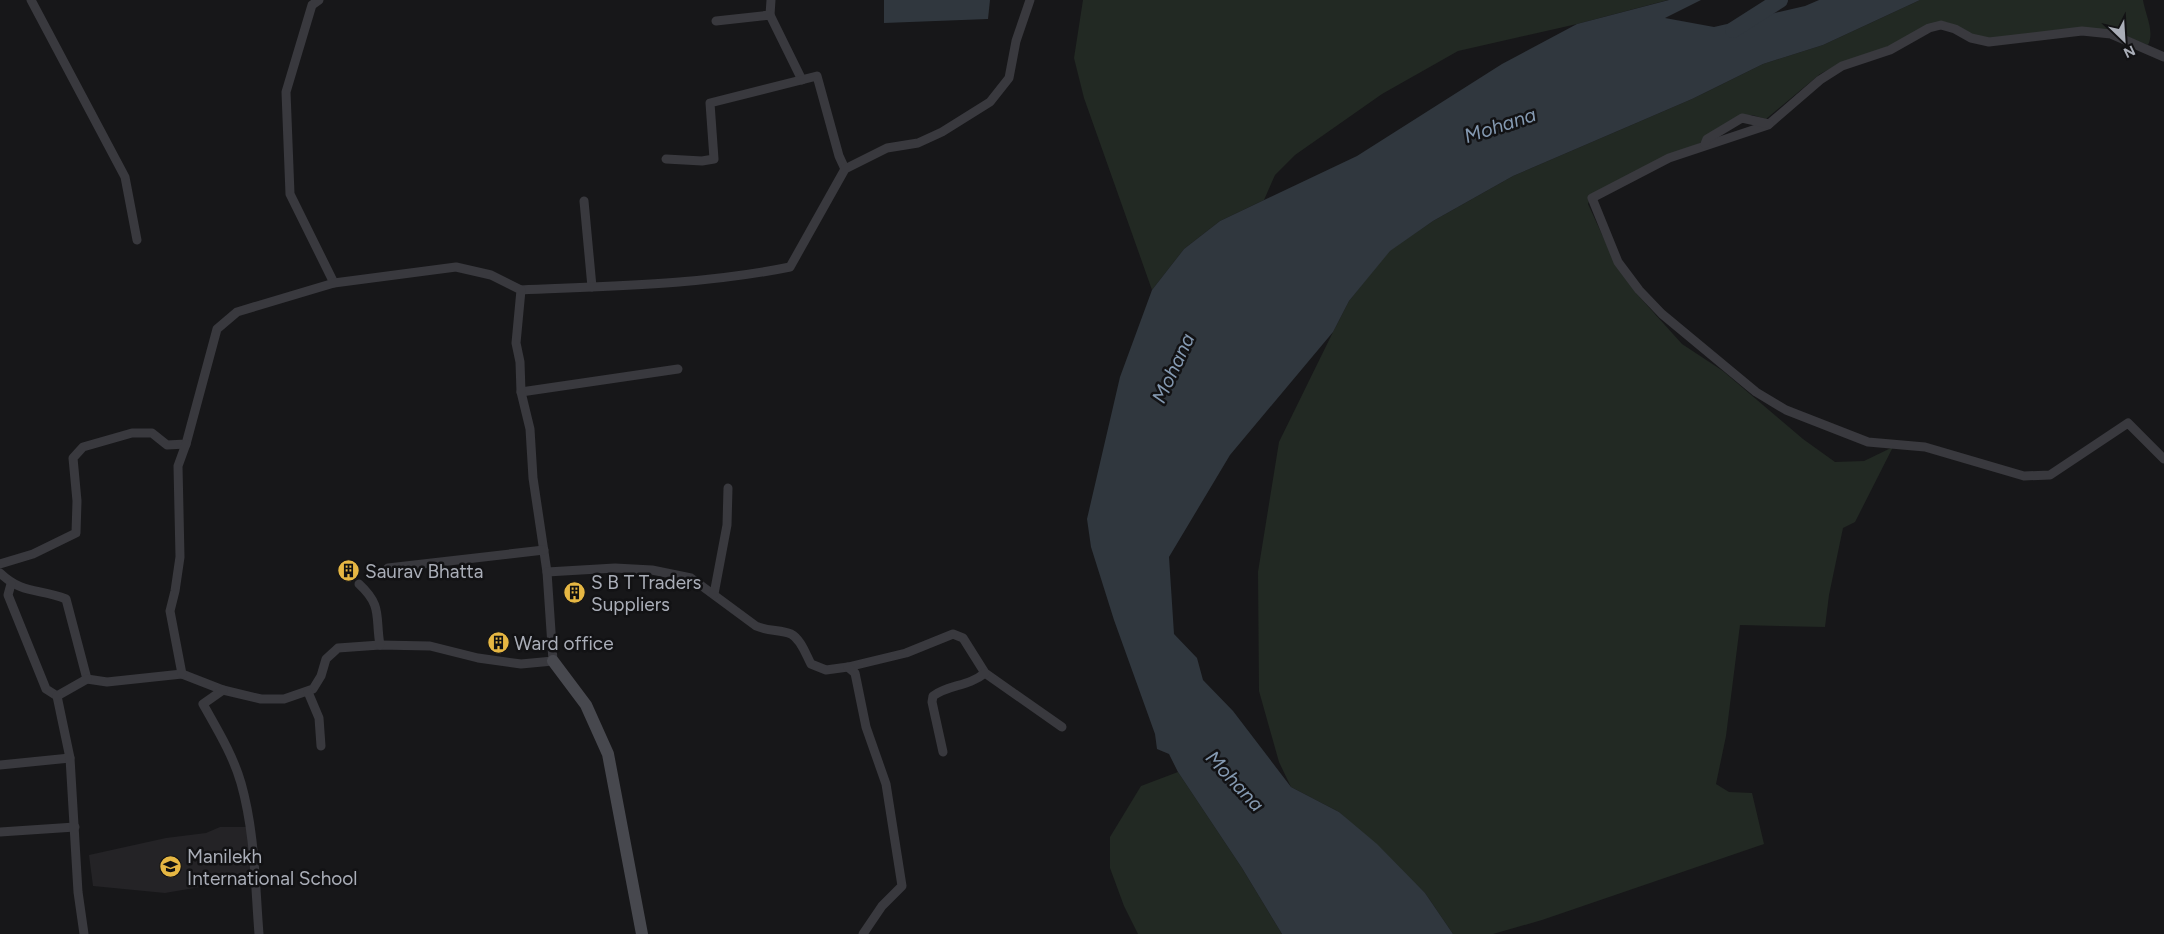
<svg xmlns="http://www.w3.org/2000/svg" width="2164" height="934" viewBox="0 0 2164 934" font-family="Figtree,sans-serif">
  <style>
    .built { fill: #242326 }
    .green { fill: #222923 }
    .water { fill: #30373e }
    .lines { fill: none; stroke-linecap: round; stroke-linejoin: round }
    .river { stroke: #30373e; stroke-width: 16 }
    .minor { stroke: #39393e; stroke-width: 9 }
    .secondary { stroke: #47484e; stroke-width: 12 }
    .labels { text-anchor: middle; stroke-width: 5; stroke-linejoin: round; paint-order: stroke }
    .poi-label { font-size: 19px; fill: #aaaeb8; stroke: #121214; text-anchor: start }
    .water-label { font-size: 20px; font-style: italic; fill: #8499b1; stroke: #121214 }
  </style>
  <rect width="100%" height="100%" fill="#171719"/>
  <!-- built -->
  <polygon class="built" points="220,827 247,827 252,878 165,893 93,886 89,855 166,838 206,833"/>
  <!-- green -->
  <g class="green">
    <polygon points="1083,0 1668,0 1577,24 1458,51 1382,94 1295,155 1275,175 1264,200 1220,221 1184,249 1152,290 1084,98 1074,58"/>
    <path d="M1920,0H2143C2145,14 2155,31 2148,45L2106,29L1983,39L1946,22L1881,50L1845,61L1820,74L1766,119L1752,115L1738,117L1718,128L1700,143L1592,195L1588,204L1611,254L1636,293L1682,344L1723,371L1803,439L1835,462L1864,461L1893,447L1855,522L1843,528L1829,595L1825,627L1740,625L1726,736L1716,784L1729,792L1752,793L1764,844L1542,920L1493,934H1453L1425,893L1339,812L1291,787L1279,762L1259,691L1258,572L1279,442L1333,332L1349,301L1389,251L1433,221L1513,176L1692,99L1763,64L1823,45Z"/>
    <polygon points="1178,772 1242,868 1282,934 1138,934 1124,906 1110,868 1110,837 1141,786"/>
  </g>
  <!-- water -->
  <g class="water">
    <polygon points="884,0 990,0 988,19 884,23"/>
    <polygon points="1669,0 1701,0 1665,18 1714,27 1805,6 1819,0 1920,0 1823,45 1763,64 1692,99 1513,176 1433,221 1390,251 1349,301 1333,332 1230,455 1169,557 1174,634 1197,658 1203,680 1233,711 1291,787 1339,812 1377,844 1425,893 1453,934 1282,934 1242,868 1178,772 1169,754 1157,749 1155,734 1114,620 1091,547 1087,519 1120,377 1152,290 1184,249 1220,221 1357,156 1502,64 1577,24"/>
  </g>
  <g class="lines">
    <!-- river -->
    <polyline class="river" points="1733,30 1780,0"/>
    <!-- minor -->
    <g class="minor">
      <polyline points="31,0 125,177 137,240"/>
      <polyline points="319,0 312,5 286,92 290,194 334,283"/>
      <polyline points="770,15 771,0"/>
      <polyline points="716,21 770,15 802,80"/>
      <polyline points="2164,57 2111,34 2082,31 1989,42 1971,38 1955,29 1941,25 1929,28 1890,50 1842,66 1820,80 1768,125 1669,158 1592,198 1618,262 1639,290 1662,314 1756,392 1786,410 1868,442 1925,447 2024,476 2050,475 2128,423 2164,459"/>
      <polyline points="1705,144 1707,139 1742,118 1769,124"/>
      <polyline points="666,159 702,161 714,159 710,103 817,76 839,156 845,169"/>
      <polyline points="584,201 592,287"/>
      <path d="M521,290C611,286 701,285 790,267L845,169L887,148L918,143L942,132L990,102L1009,78L1016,41L1030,0"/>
      <polyline points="521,392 678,369"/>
      <polyline points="0,564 33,554 76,533 77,501 73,458 83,447 132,433 152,433 167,445 186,444 217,329 237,312 334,283 456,267 491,275 521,290 516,343 520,362 521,392 530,429 533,478 547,572"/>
      <polyline points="388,568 544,550"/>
      <path d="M0,573C23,595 39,588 66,599L87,679L107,682L182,674L223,690L261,699H284L313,689L321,676L326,659L338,648L380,645L430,646L478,658L521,664L553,661L547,572L615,568L652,570L691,578L756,626C767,631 781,630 791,634C801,639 806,655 811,664L826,670L848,667L906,653L953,634L963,638L985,673L1062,727"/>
      <polyline points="11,584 8,595 46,689 57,696"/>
      <path d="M359,584C383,606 375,617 380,645"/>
      <polyline points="714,594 727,525 728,488"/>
      <polyline points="848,667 855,673 866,727 886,784 902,886 882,906 863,934"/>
      <polyline points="182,674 170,611 175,591 180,557 178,466 186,444"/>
      <path d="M223,690L203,704C217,729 233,755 241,783C255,832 255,884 259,934"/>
      <polyline points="308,692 319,718 321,746"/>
      <path d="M943,752L932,702L933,696C949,684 968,687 985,673"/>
      <polyline points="0,765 70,758"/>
      <polyline points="0,832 75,827"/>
      <polyline points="84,934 78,892 70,758 57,696 87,679"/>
    </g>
    <!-- secondary -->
    <polyline class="secondary" points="553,661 586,705 608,754 642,934"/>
  </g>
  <!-- icons -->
  <defs>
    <symbol id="building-disc" viewBox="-11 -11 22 22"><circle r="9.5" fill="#e6b743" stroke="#121214"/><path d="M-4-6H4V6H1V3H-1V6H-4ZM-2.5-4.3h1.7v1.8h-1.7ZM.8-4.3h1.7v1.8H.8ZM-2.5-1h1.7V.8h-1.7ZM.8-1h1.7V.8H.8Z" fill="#111"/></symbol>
    <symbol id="school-disc" viewBox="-11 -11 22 22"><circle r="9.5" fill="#e6b743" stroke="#121214"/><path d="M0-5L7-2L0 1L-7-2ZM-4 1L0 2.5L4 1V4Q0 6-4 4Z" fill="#111"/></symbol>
  </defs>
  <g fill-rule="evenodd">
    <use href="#building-disc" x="336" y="558" width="25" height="25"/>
    <use href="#building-disc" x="562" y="580" width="25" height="25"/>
    <use href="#building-disc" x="486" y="630" width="25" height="25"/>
    <use href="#school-disc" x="158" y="854" width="25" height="25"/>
  </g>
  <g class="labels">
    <!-- poi labels -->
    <g class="poi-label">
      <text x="365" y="578">Saurav Bhatta</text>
      <text x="591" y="589">S B T Traders<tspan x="591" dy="22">Suppliers</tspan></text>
      <text x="514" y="650">Ward office</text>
      <text x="187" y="863">Manilekh<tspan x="187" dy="22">International School</tspan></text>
    </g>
    <!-- water labels -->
    <g class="water-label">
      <text transform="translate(1500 125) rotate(-18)" y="7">Mohana</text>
      <text transform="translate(1173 368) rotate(-65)" y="7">Mohana</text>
      <text transform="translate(1235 781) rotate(47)" y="7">Mohana</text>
    </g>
  </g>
  <!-- north arrow -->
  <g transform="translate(2124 40) rotate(155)" stroke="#121214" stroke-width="4" paint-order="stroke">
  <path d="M0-4L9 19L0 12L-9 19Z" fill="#aaaeb8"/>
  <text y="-8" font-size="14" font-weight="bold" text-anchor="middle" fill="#aaaeb8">N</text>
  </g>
</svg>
